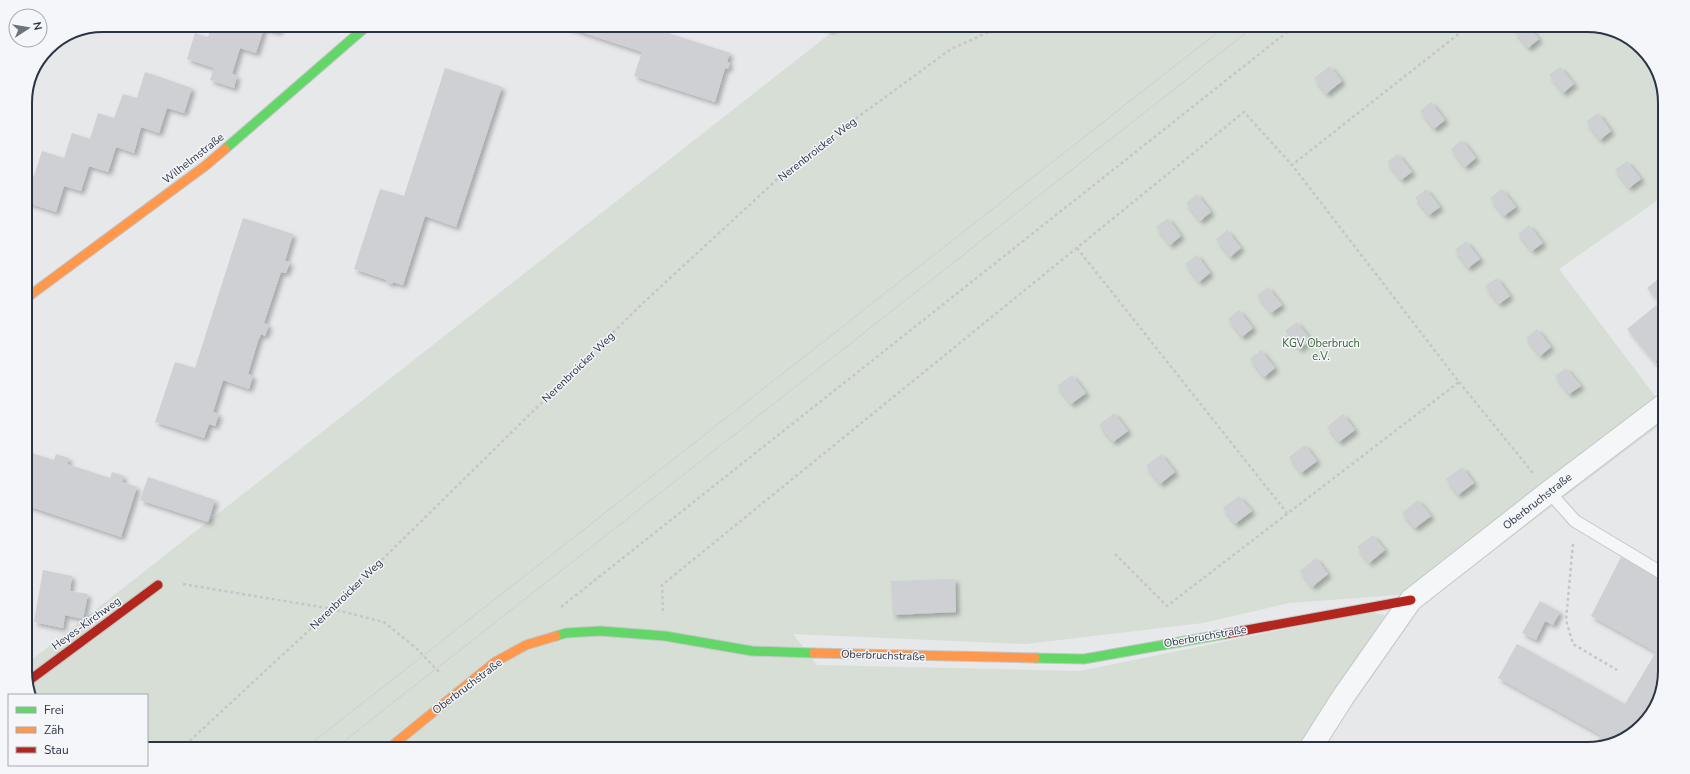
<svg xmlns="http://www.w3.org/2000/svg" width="1690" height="774" viewBox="0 0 1690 774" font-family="'Nunito Sans',sans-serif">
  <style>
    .green { fill: #d6ded6 }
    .building { fill: #ced0d3; filter: url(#shadow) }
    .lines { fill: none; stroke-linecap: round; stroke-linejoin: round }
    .lane-casing { stroke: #c4c6c8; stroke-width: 14 }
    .street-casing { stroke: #c4c6c8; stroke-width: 24 }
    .fast-casing { stroke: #c4c6c8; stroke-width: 11 }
    .slow-casing { stroke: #c4c6c8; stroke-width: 11 }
    .jam-casing { stroke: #c4c6c8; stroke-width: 11 }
    .path { stroke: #c5c6ca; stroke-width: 2.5; stroke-dasharray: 3 3; stroke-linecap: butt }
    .lane { stroke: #f5f6f7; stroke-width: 12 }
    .street { stroke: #f5f6f7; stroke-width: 22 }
    .fast { stroke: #63d668; stroke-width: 9 }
    .slow { stroke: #ff974d; stroke-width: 9 }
    .jam { stroke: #b3261e; stroke-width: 9 }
    .tram { stroke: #cecfd2; stroke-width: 1 }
    .labels { text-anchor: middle; stroke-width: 3; stroke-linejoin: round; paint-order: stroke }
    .street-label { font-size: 11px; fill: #2b3445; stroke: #f4f6f9 }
    .park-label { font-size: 11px; fill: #3f6138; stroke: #f4f6f9 }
    .rim { fill: none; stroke: #2b3445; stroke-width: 2 }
  </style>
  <defs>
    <filter id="shadow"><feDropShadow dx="3.5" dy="3.5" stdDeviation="2" flood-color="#0004"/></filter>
  </defs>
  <rect width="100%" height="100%" fill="#e6e8ea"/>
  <!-- green -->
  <polygon class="green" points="841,25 1587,25 1617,31 1652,59 1665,98 1665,195 1559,269 1665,409 1665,421 1442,589 1398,595 1289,603 1203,623 1026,644 793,634 817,665 1080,671 1369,612 1385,615 1298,749 147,749 147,695 32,695 25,676 25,665"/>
  <!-- building -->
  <g class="building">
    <polygon points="212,25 281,25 278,32 264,28 256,53 240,48 232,74 237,76 234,88 210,80 214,68 187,59 195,33 208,37"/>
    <polygon points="560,25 664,25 662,31 730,53 727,62 730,63 728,69 725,68 715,102 634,76 642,52"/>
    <polygon points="817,25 833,25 832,30"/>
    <polygon points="1520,25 1528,25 1539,39 1528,48 1514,30"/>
    <polygon points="1330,66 1342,81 1326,94 1314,78"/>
    <polygon points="1560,67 1574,84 1563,93 1549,75"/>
    <polygon points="445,68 502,87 456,227 425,216 403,285 393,282 392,284 386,282 387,280 354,269 380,189 404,196"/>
    <polygon points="145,72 192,88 184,113 167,108 159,133 141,127 134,153 116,147 108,172 89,166 81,191 64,186 56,212 25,202 25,173 34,176 42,151 64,158 72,133 90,139 98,113 114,118 123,94 137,98"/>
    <polygon points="1431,102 1445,120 1434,129 1420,111"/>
    <polygon points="1598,113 1611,131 1600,140 1586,122"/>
    <polygon points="1462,140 1476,158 1465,167 1451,149"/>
    <polygon points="1398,154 1412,172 1401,180 1387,162"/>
    <polygon points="1627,161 1641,179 1629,188 1615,170"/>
    <polygon points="1426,189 1440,207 1429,215 1415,198"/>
    <polygon points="1502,189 1516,207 1504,216 1490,198"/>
    <polygon points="1197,194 1211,212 1200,221 1186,203"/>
    <polygon points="243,218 293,234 285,261 290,262 286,273 281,272 264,323 269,325 265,336 261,334 258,341 248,374 253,376 249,389 223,380 213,412 219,414 215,426 209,424 204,438 155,422 175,362 195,368"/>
    <polygon points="1168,218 1181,236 1170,245 1156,227"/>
    <polygon points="1529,225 1543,243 1532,251 1518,234"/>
    <polygon points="1227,230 1241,248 1230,257 1216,239"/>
    <polygon points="1466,241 1480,259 1468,268 1455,250"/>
    <polygon points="1197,255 1210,273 1199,282 1185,264"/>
    <polygon points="1661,277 1665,282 1665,354 1655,362 1657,364 1656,365 1627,329 1659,303 1647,288"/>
    <polygon points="1497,278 1510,296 1499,304 1485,286"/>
    <polygon points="1268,287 1282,305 1271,313 1257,295"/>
    <polygon points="1239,310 1253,328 1242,337 1228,319"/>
    <polygon points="1297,322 1311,340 1299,349 1285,331"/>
    <polygon points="1537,329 1551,347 1540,356 1526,338"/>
    <polygon points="1261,350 1275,368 1264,377 1250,359"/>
    <polygon points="1566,368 1581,386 1569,394 1555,376"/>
    <polygon points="1072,375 1086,393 1071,404 1057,386"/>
    <polygon points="1114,413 1128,431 1113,442 1099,425"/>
    <polygon points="1343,414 1355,430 1339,442 1327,427"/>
    <polygon points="1305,445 1317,461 1301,473 1289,457"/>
    <polygon points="25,451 54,460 56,454 69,458 67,464 110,478 112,472 124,476 122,482 137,487 121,537 25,505"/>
    <polygon points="1161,454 1175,472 1160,484 1146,466"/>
    <polygon points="1462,467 1474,483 1458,495 1446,479"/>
    <polygon points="148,477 215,500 208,522 140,500"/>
    <polygon points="1239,496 1252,511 1235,524 1223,508"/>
    <polygon points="1418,500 1431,516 1415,528 1402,513"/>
    <polygon points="1373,535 1385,550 1369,563 1357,547"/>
    <polygon points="1621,557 1665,581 1665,671 1659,701 1631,736 1594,747 1601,735 1498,678 1517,644 1625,704 1656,652 1591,616"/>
    <polygon points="1316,558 1328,574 1312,587 1300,571"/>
    <polygon points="43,570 72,576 70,591 88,594 83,619 65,615 63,628 34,622"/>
    <polygon points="955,579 956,612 893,615 891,581"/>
    <polygon points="1540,601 1560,612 1553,625 1545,621 1536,640 1522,633"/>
  </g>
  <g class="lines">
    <defs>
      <polyline id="lane" points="1549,492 1575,521 1665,575"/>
      <polyline id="street" points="1310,749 1343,697 1411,600 1549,492 1665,404"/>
      <g id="fast">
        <polyline points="225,149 368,25"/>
        <polyline points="556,636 566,633 600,631 665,636 752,651 814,653"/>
        <polyline points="1035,658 1084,659 1225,634"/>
      </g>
      <g id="slow">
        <polyline points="25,299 205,166 225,149"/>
        <polyline points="814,653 1035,658"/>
        <polyline points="388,749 495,662 526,645 556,636"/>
      </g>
      <g id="jam">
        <polyline points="1225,634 1411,600"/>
        <polyline points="27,682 158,585"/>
      </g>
    </defs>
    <!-- lane casing -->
    <use href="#lane" class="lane-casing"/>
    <!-- street casing -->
    <use href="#street" class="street-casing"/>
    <!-- fast casing -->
    <use href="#fast" class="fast-casing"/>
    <!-- slow casing -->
    <use href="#slow" class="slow-casing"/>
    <!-- jam casing -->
    <use href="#jam" class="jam-casing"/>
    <!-- path -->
    <g class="path">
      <polyline points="1077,248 1287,513"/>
      <polyline points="1459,382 1533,473"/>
      <polyline points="1573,544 1566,620 1573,644 1617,670"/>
      <polyline points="1115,554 1167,606 1459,382 1292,165 1470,25"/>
      <polyline points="183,584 332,609 384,622 416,648 440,673"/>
      <polyline points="561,607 1296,25"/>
      <polyline points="663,611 662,585 1244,112 1292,165"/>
      <polyline points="181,749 332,609 643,303 795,163 951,49 1004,25"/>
    </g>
    <!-- lane -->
    <use href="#lane" class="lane"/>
    <!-- street -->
    <use href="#street" class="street"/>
    <!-- fast -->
    <use href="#fast" class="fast"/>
    <!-- slow -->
    <use href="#slow" class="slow"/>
    <!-- jam -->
    <use href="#jam" class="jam"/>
    <!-- tram -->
    <g class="tram">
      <polyline points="304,749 1227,25"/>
      <polyline points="334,749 1256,25"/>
    </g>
  </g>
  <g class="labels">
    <!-- street labels -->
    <g class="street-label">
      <text transform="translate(817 149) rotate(-38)" y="4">Nerenbroicker Weg</text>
      <text transform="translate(193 158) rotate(-38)" y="4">Wilhelmstraße</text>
      <text transform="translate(578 367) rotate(-44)" y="4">Nerenbroicker Weg</text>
      <text transform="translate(1537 501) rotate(-38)" y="4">Oberbruchstraße</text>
      <text transform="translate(346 594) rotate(-44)" y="4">Nerenbroicker Weg</text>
      <text transform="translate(86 623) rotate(-36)" y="4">Heyes-Kirchweg</text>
      <text transform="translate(1205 636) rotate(-10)" y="4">Oberbruchstraße</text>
      <text transform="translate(883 655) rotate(2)" y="4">Oberbruchstraße</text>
      <text transform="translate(467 686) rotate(-37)" y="4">Oberbruchstraße</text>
    </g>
    <!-- park labels -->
    <g class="park-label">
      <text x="1321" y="347">KGV Oberbruch<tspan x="1321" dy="13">e.V.</tspan></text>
    </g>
  </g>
  <!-- crop -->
  <path d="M0 0H1690V774H0ZM103 32H1587A71 71 0 0 1 1658 103V671A71 71 0 0 1 1587 742H103A71 71 0 0 1 32 671V103A71 71 0 0 1 103 32Z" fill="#f4f6f9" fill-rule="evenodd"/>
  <path class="rim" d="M103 32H1587A71 71 0 0 1 1658 103V671A71 71 0 0 1 1587 742H103A71 71 0 0 1 32 671V103A71 71 0 0 1 103 32Z"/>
  <!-- legend -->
  <rect x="8" y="694" width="140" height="72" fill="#f4f6f9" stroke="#a4a8b1"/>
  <rect x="16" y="707" width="20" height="6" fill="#63d668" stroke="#a4a8b1"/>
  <text x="44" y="714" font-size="12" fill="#2b3445">Frei</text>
  <rect x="16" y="727" width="20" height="6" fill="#ff974d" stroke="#a4a8b1"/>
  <text x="44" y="734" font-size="12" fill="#2b3445">Zäh</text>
  <rect x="16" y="747" width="20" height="6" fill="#b3261e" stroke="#a4a8b1"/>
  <text x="44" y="754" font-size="12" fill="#2b3445">Stau</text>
  <!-- north arrow -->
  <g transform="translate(28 28) rotate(78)"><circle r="19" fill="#f4f6f9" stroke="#a4a8b1"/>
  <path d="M0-3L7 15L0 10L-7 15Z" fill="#6c737f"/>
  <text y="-6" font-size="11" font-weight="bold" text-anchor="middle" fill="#2b3445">N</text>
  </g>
</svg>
